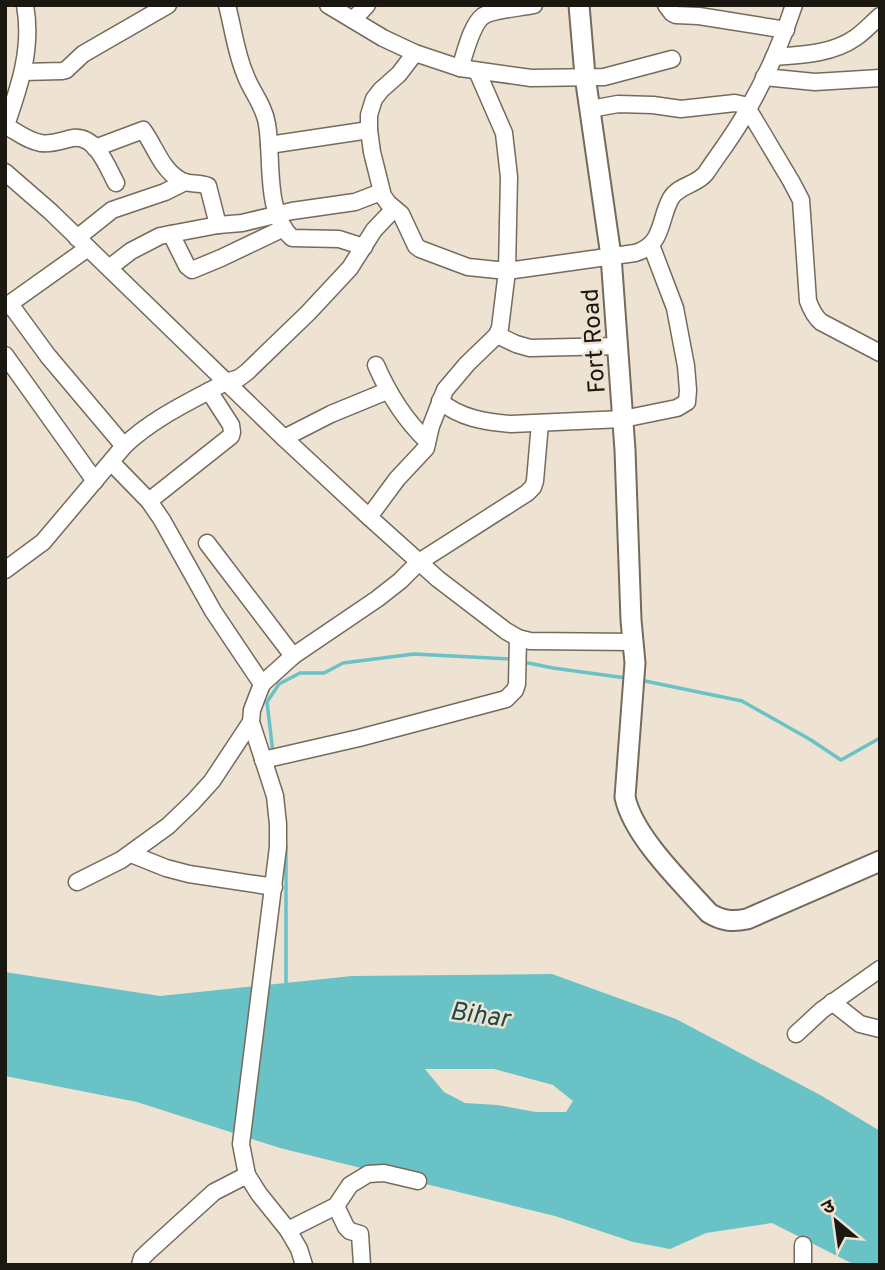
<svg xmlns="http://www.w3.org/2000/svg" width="885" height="1270" viewBox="0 0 885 1270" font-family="Overpass,'Noto Sans Devanagari',sans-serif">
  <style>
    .water { fill: #69c2c5; fill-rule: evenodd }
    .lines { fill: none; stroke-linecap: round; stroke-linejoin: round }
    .stream { stroke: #69c2c5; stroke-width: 3.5 }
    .minor-casing { stroke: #756a5c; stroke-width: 19 }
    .major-casing { stroke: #756a5c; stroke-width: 23 }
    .minor { stroke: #fff; stroke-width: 16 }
    .major { stroke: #fff; stroke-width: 19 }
    .labels { text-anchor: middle; stroke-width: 5; stroke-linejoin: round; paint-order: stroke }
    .street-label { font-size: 24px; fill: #1b1711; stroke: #eee2d2 }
    .water-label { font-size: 26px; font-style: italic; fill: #1f494a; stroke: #eee2d2 }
  </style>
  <rect width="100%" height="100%" fill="#eee2d2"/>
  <!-- water -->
  <path class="water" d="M5,972L160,996L352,976L552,974L676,1019L822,1096L880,1131V1265H855L772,1223L706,1233L670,1249L633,1242L555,1216L280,1148L137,1102L5,1076ZM425,1069H494L553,1085L573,1101L566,1112H536L497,1105L465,1103L444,1092Z"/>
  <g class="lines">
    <!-- stream -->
    <g class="stream">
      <polyline points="523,662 553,668 626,678"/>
      <polyline points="640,680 742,701 811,740 841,760 880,738"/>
      <polyline points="273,753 267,702 279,684 300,673 324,673 343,663 414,654 512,659"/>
      <polyline points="286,847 286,986"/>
    </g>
    <defs>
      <g id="minor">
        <path d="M227,5C233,28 236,53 245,74C251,91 264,105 267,124C273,159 264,212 292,238L339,239L364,247"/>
        <polyline points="328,5 383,38 415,53 460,68 531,78 604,77 672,59"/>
        <polyline points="666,5 672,13 676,15 699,16 786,30"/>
        <polyline points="353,20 367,5"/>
        <path d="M415,53L399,74L381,90L374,99L369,115V130L372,152L383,196L388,203L401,214L416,246L420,249L468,267L507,271L635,253C664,245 659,219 671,198C679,185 697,185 706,173C720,152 736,132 748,109C767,76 782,41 794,5"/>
        <path d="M774,57C801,55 832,54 855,38C864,32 872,23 880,16"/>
        <path d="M460,68C465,54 471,25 483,16C495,9 520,8 534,5"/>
        <polyline points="23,72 62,71 66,70 83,54 168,5"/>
        <polyline points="764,77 815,82 880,78"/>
        <path d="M590,109L618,104L653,105L681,109L735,103L744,105L748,109L791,181L801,200L808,301C811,309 814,316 821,322L880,353"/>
        <path d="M6,126C17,132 28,141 41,143C51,145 63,140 73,138C96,135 107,166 116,183"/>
        <path d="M5,128C19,88 33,49 25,5"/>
        <polyline points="269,145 369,130"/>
        <path d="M95,148L143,130C155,146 161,169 180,180C188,185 199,182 208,186L218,225"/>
        <polyline points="5,172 51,212 284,438 369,517 438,579 506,631 518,638 530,641 634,642"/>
        <polyline points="171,234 187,266 192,270 221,258 284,228"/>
        <polyline points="77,238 112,210 165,192 185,182"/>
        <polyline points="109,268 131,251 160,236 218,225 242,223 292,211 355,202 381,192"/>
        <polyline points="10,304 48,356 124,446"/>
        <polyline points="5,307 88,248"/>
        <polyline points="497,335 516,344 530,348 618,346"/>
        <polyline points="5,355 95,481"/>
        <path d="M376,365C389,395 404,419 427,441"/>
        <path d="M440,401C460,418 485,422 511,424L623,419L677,408L687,402L688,390L686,366L675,308L651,245"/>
        <polyline points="284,438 331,414 387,391"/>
        <polyline points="111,462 149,501 162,520 213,611 262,684"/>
        <polyline points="149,501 231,436 232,432 231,425 209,391"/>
        <polyline points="369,517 397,479 426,448 431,426 445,390 467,364 497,335 500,328 507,271 509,177 504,133 477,71"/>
        <polyline points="207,543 293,656"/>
        <path d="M5,570L43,542L124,446C153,418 191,401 226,382L239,378L247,372L308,313L350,268L374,230L394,209"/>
        <polyline points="263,760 359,738 506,699 515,690 517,684 518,638"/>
        <polyline points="131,854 166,868 189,874 274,887"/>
        <polyline points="77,882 121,860 168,826 193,802 212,781 251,722"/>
        <polyline points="832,1002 860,1024 880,1029"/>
        <polyline points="796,1034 822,1010 880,969"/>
        <polyline points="336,1206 346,1227 350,1231 360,1234 362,1265"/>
        <polyline points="288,1230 336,1206 350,1185 368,1174 384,1173 418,1181"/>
        <polyline points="803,1245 803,1265"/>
        <polyline points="140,1265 142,1258 148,1252 214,1192 247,1175"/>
        <polyline points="304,1265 299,1249 288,1230 259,1194 247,1175 241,1144 278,847 278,824 275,796 251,722 252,710 262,684 293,656 377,599 400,581 419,562 527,493 533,487 535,481 540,423"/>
      </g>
      <path id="major" d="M579,5L585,76L611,256L625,450L631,620L635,663L625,797C633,836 682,883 709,913C722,921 732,922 747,919L880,861"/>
    </defs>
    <!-- minor casing -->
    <use href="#minor" class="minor-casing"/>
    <!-- major casing -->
    <use href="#major" class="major-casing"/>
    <!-- minor -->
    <use href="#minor" class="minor"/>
    <!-- major -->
    <use href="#major" class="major"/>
  </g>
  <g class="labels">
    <!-- street labels -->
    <g class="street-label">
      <text transform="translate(593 341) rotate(-94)" y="8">Fort Road</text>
    </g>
    <!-- water labels -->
    <g class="water-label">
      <text transform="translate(480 1014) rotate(8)" y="9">Bihar</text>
    </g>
  </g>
  <!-- border -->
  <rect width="885" height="1270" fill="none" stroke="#1b1711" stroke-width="14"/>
  <!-- north arrow -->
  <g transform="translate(836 1221) rotate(331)" stroke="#eee2d2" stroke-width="5" paint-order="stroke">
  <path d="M0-5L12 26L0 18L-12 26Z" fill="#1b1711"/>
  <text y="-10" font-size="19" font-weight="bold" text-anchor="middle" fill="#1b1711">उ</text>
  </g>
</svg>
